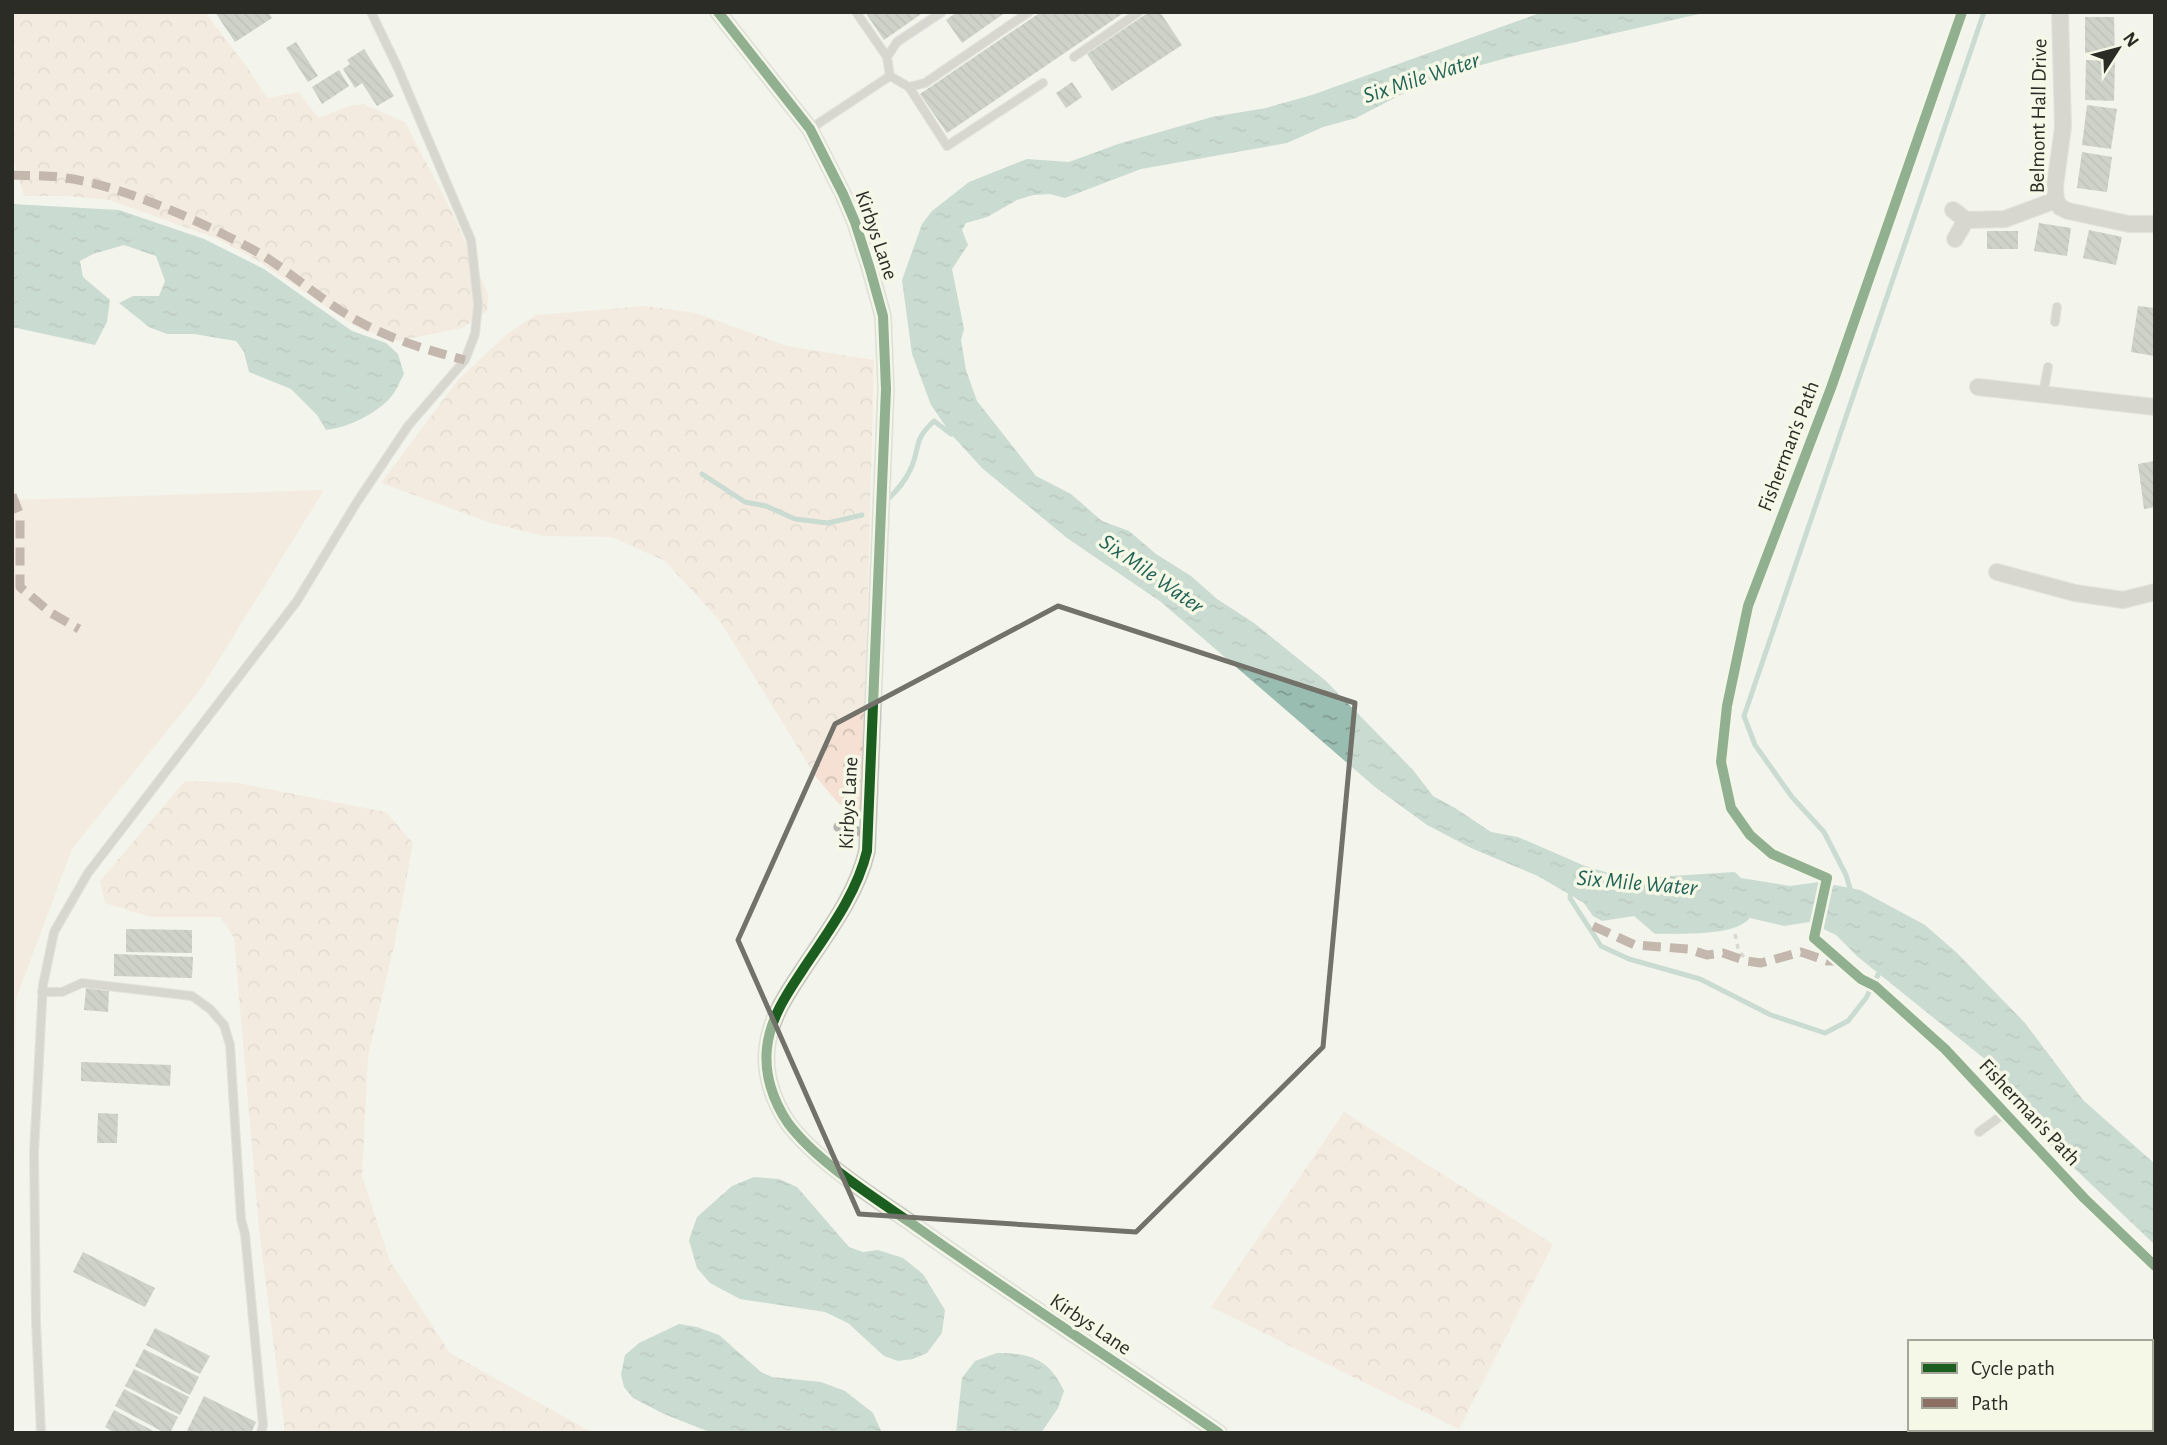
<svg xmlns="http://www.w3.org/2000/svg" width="2167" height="1445" viewBox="0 0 2167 1445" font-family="'Alegreya Sans',sans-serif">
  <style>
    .green { fill: #f5e0d3 }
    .forest { fill: url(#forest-crowns) }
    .water { fill: url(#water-ripples) }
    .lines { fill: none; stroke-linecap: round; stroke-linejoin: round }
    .stream { stroke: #9abdb2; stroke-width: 5 }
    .building { fill: url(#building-back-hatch) }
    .service-casing { stroke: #cecfc8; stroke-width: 10 }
    .minor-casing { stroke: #cecfc8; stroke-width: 18 }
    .path { stroke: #bab8b3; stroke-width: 3.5; stroke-dasharray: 5 5; stroke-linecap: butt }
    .service { stroke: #b7b4af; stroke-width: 8 }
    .minor { stroke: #b7b4af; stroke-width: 16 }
    .quiet { stroke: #8d6e63; stroke-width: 9; stroke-dasharray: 18 9; stroke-linecap: butt }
    .cycleway-casing { stroke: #f6f8e7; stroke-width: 15 }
    .cycleway { stroke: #1b5e20; stroke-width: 10 }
    .marked { fill: none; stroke: #72726b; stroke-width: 5; stroke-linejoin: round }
    .labels { text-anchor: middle; stroke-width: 7; stroke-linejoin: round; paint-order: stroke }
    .street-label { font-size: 21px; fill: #2c2c26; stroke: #f6f8e7 }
    .water-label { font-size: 23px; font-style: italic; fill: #206255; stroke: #f6f8e7 }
  </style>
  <defs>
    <pattern id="forest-crowns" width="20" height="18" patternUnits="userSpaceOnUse" patternTransform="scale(1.75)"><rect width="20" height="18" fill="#f5e0d3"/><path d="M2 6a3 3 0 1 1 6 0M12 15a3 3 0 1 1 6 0" fill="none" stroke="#d2c0b5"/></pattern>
    <pattern id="water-ripples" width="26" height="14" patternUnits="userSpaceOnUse" patternTransform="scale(1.75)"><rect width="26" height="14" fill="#9abdb2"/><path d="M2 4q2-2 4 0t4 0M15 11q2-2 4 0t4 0" fill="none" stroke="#7e9a91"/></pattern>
    <pattern id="building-back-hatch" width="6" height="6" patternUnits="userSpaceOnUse" patternTransform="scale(1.75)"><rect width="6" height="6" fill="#a3a99f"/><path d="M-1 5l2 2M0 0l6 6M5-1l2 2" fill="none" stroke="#858a81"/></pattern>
  </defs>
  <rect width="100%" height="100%" fill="#f3f4eb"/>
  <!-- green -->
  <polygon class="green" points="324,490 200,690 72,849 16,999 14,1219 12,1220 12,500"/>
  <!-- forest -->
  <g class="forest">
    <polygon points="12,12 205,12 247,67 267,98 299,92 318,118 349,106 363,104 405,122 452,212 488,294 487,311 462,328 397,341 358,328 257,260 216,238 109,200 65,196 24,196 12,155"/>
    <polygon points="646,306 696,313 787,346 874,360 862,811 839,804 816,777 720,621 665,561 612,537 544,536 491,523 381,483 458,380 507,334 536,315"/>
    <polygon points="185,781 238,783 386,812 413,843 394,946 368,1056 362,1176 390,1261 450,1353 593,1433 285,1433 259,1229 234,938 221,917 150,917 105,903 100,881"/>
    <polygon points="1344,1112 1553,1244 1459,1429 1211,1307"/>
  </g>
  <!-- water -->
  <g class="water">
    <path d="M1543,12H1708L1510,57L1456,72L1427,81L1356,118L1323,127L1287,143L1141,169L1065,198L1050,194L1033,195L1017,200L987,217L966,223L962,230L968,245L952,269L964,329L961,340L966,370L977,401L1036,476L1071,494L1102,521L1129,531L1156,554L1191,576L1217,599L1254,623L1326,681L1413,770L1433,796L1455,808L1491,832L1518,837L1585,866L1622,877L1640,878L1735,872L1741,878L1790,886L1819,882L1860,890L1925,925L1957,953L2025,1023L2083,1100L2155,1164V1245L2051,1146L2002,1082L1996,1068L1858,957L1836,935L1809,922L1784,926L1750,918C1734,937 1680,933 1655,934L1634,916L1602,921L1593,916L1584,903L1538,876L1473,849L1427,825L1375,787L1161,602L1067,538L982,468L951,434L931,405L912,354L902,280L922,224L932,211L969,182L1027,159L1069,162L1118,144L1212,117L1266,108L1312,95Z"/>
    <path d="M12,204L119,210L204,239L264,269L352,331L386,343L398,354L404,374C400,381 396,392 390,398C374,415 349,427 326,430L317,415L291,389L249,372L244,352L236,341L194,334H167L149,327L119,303L133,296H159L165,281L156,256L124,245L93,254L80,261L83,277L110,300L107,322L95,345L12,327Z"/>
    <polygon points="754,1177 779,1179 797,1187 849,1247 863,1252 878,1250 903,1258 923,1274 945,1310 942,1333 927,1353 913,1359 898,1361 884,1356 848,1323 825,1312 740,1299 710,1283 697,1268 689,1240 697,1217 732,1186"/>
    <polygon points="679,1324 697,1327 719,1335 761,1372 772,1377 821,1382 845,1391 873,1413 882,1433 712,1433 664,1414 633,1398 624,1387 621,1374 625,1355 639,1343"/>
    <path d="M997,1353C1031,1353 1049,1359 1064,1391L1058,1408L1041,1433H956L962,1378L975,1361Z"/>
  </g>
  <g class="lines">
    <!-- stream -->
    <g class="stream">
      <polyline points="702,474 745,502 766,506 795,519 828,523 862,515"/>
      <path d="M885,502C897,491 906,481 912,466C921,443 913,441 934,421L951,434L955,433"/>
      <polyline points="1571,890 1570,898 1601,946 1629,959 1700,979 1771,1015 1825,1033 1848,1021 1866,998 1882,967"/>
      <polyline points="1851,892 1846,875 1824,832 1792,797 1755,745 1744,716 1984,12"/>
    </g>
  </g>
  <!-- building -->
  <g class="building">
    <polygon points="215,12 268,12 272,18 235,42"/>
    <polygon points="865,12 924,12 884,40"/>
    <polygon points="957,12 1006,12 962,43 946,20"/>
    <polygon points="1041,12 1125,12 947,133 920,94"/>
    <polygon points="1149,12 1160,12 1182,45 1112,91 1087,54"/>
    <polygon points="2085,17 2114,17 2115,55 2085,55"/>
    <polygon points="296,42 318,76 308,82 286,48"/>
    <polygon points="364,49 394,96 377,106 362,83 355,88 343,69 350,64 347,60"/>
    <polygon points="2086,60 2115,61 2114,101 2085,100"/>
    <polygon points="339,70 349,86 322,104 312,87"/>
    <polygon points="1072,82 1082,97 1066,108 1056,93"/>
    <polygon points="2087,105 2117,109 2111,149 2082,145"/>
    <polygon points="2082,152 2112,157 2107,192 2077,188"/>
    <polygon points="2039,223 2071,228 2067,256 2034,251"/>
    <polygon points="2089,230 2122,237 2116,265 2083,258"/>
    <rect x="1987" y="231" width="31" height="18"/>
    <polygon points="2138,306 2155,308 2155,356 2131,352"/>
    <polygon points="2155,461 2155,507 2144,509 2138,464"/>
    <polygon points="126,929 192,930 192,953 126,952"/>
    <polygon points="114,954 193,957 192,978 114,976"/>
    <polygon points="86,988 109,991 108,1012 84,1010"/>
    <polygon points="81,1062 171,1065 170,1086 81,1081"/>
    <polygon points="98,1113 118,1114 117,1143 97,1143"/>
    <polygon points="83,1252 155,1288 145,1307 73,1272"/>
    <polygon points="155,1328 210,1356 200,1374 146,1345"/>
    <polygon points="144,1349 199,1377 190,1395 135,1366"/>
    <polygon points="134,1369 189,1397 180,1415 125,1386"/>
    <polygon points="124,1389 178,1417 170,1433 165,1433 115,1406"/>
    <polygon points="204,1396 256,1422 251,1433 186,1433"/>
    <polygon points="114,1410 157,1433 115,1433 105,1427"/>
  </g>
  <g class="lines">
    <defs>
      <g id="service">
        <polyline points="856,12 887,57"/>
        <polyline points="1074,57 1139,12"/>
        <polyline points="890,76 909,87 925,83 1029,12"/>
        <polyline points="890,76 887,57 897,42 942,12"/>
        <polyline points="909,87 947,146 1043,83"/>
        <polyline points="810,129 890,76"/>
        <polyline points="2055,322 2057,307"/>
        <polyline points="2043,394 2048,367"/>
        <polyline points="838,827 867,833"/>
        <polyline points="42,992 62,992 82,983 192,996 210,1009 224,1025 230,1045 241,1219 245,1234 263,1425 261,1433"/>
        <polyline points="1979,1132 2005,1113"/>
        <polyline points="41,1433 36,1322 34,1152 43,985 54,932 88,873 297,601 357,502 408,426 465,360 475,334 478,304 471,240 397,66 371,12"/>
      </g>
      <g id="minor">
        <path d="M718,12L810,129L843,194L855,222L870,269L883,316L886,389L867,851C856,896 827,933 802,971C786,995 770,1019 767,1048C764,1074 773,1101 788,1123C816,1161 872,1196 911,1223C1012,1295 1117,1362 1219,1433"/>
        <polyline points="2060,12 2063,127 2055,186 2056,200 2060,207 2068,211 2129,224 2155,224"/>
        <polyline points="1953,210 1966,220 2005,219 2056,200"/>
        <polyline points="1955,239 1966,220"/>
        <polyline points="1978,387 2155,407"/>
        <polyline points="1997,572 2075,593 2123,600 2155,592"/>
      </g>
    </defs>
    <!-- service casing -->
    <use href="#service" class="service-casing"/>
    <!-- minor casing -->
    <use href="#minor" class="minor-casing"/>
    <!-- path -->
    <g class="path">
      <polyline points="1735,934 1738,948 1746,961"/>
      <polyline points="1984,1090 1996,1068"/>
    </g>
    <!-- service -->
    <use href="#service" class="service"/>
    <!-- minor -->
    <use href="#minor" class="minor"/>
    <!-- quiet -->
    <g class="quiet">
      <path d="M12,175C30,176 48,175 66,178C124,186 207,224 259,253C289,271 316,296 346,314C383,337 423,349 465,360"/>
      <polyline points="12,495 20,515 20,587 51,613 79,629"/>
      <polyline points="1593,926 1635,945 1688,949 1707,955 1723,953 1746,961 1761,963 1801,952 1827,961 1837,961"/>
    </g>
    <defs>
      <g id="cycleway">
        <path d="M718,12L810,129L843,194L855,222L870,269L883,316L886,389L867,851C856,896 827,933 802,971C786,995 770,1019 767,1048C764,1074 773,1101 788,1123C816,1161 872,1196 911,1223C1012,1295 1117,1362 1219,1433"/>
        <polyline points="1962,12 1831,388 1748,606 1727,706 1721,762 1731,808 1750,835 1772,854 1827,878 1814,938 1861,979 1875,986 1945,1049 2084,1198 2155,1266"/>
      </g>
    </defs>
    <!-- cycleway casing -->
    <use href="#cycleway" class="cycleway-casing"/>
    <!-- cycleway -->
    <use href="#cycleway" class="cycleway"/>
  </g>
  <!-- marked area -->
  <path d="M0 0H2167V1445H0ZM1058,606L1355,703L1323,1047L1136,1232L859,1214L738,940L835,724Z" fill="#f3f4eb" fill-opacity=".55" fill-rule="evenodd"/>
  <path class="marked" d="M1058,606L1355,703L1323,1047L1136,1232L859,1214L738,940L835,724Z"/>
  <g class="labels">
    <!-- street labels -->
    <g class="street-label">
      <text transform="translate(2038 116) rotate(-89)" y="7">Belmont Hall Drive</text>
      <text transform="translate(877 235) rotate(71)" y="7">Kirbys Lane</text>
      <text transform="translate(1788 446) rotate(-69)" y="7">Fisherman's Path</text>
      <text transform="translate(848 803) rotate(-87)" y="7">Kirbys Lane</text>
      <text transform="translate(2030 1112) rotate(47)" y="7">Fisherman's Path</text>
      <text transform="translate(1091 1324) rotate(34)" y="7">Kirbys Lane</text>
    </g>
    <!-- water labels -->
    <g class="water-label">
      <text transform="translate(1421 77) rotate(-18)" y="8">Six Mile Water</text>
      <text transform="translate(1152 573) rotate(35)" y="8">Six Mile Water</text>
      <text transform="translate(1637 882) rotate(5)" y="8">Six Mile Water</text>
    </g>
  </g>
  <!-- border -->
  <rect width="2167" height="1445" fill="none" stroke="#2c2c26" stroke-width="28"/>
  <!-- legend -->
  <rect x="1908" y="1340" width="245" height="91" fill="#f6f8e7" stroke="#a5a69a" stroke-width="2"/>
  <rect x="1922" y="1363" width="35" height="10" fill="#1b5e20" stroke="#a5a69a" stroke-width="2"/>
  <text x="1971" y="1375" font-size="21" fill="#2c2c26">Cycle path</text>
  <rect x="1922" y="1398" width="35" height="10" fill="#8d6e63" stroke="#a5a69a" stroke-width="2"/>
  <text x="1971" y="1410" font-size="21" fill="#2c2c26">Path</text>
  <!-- north arrow -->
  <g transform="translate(2118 49) rotate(54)" stroke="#f6f8e7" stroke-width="5" paint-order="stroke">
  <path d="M0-5L12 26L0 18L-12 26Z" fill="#2c2c26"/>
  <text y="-10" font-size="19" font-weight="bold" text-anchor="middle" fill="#2c2c26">N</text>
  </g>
</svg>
